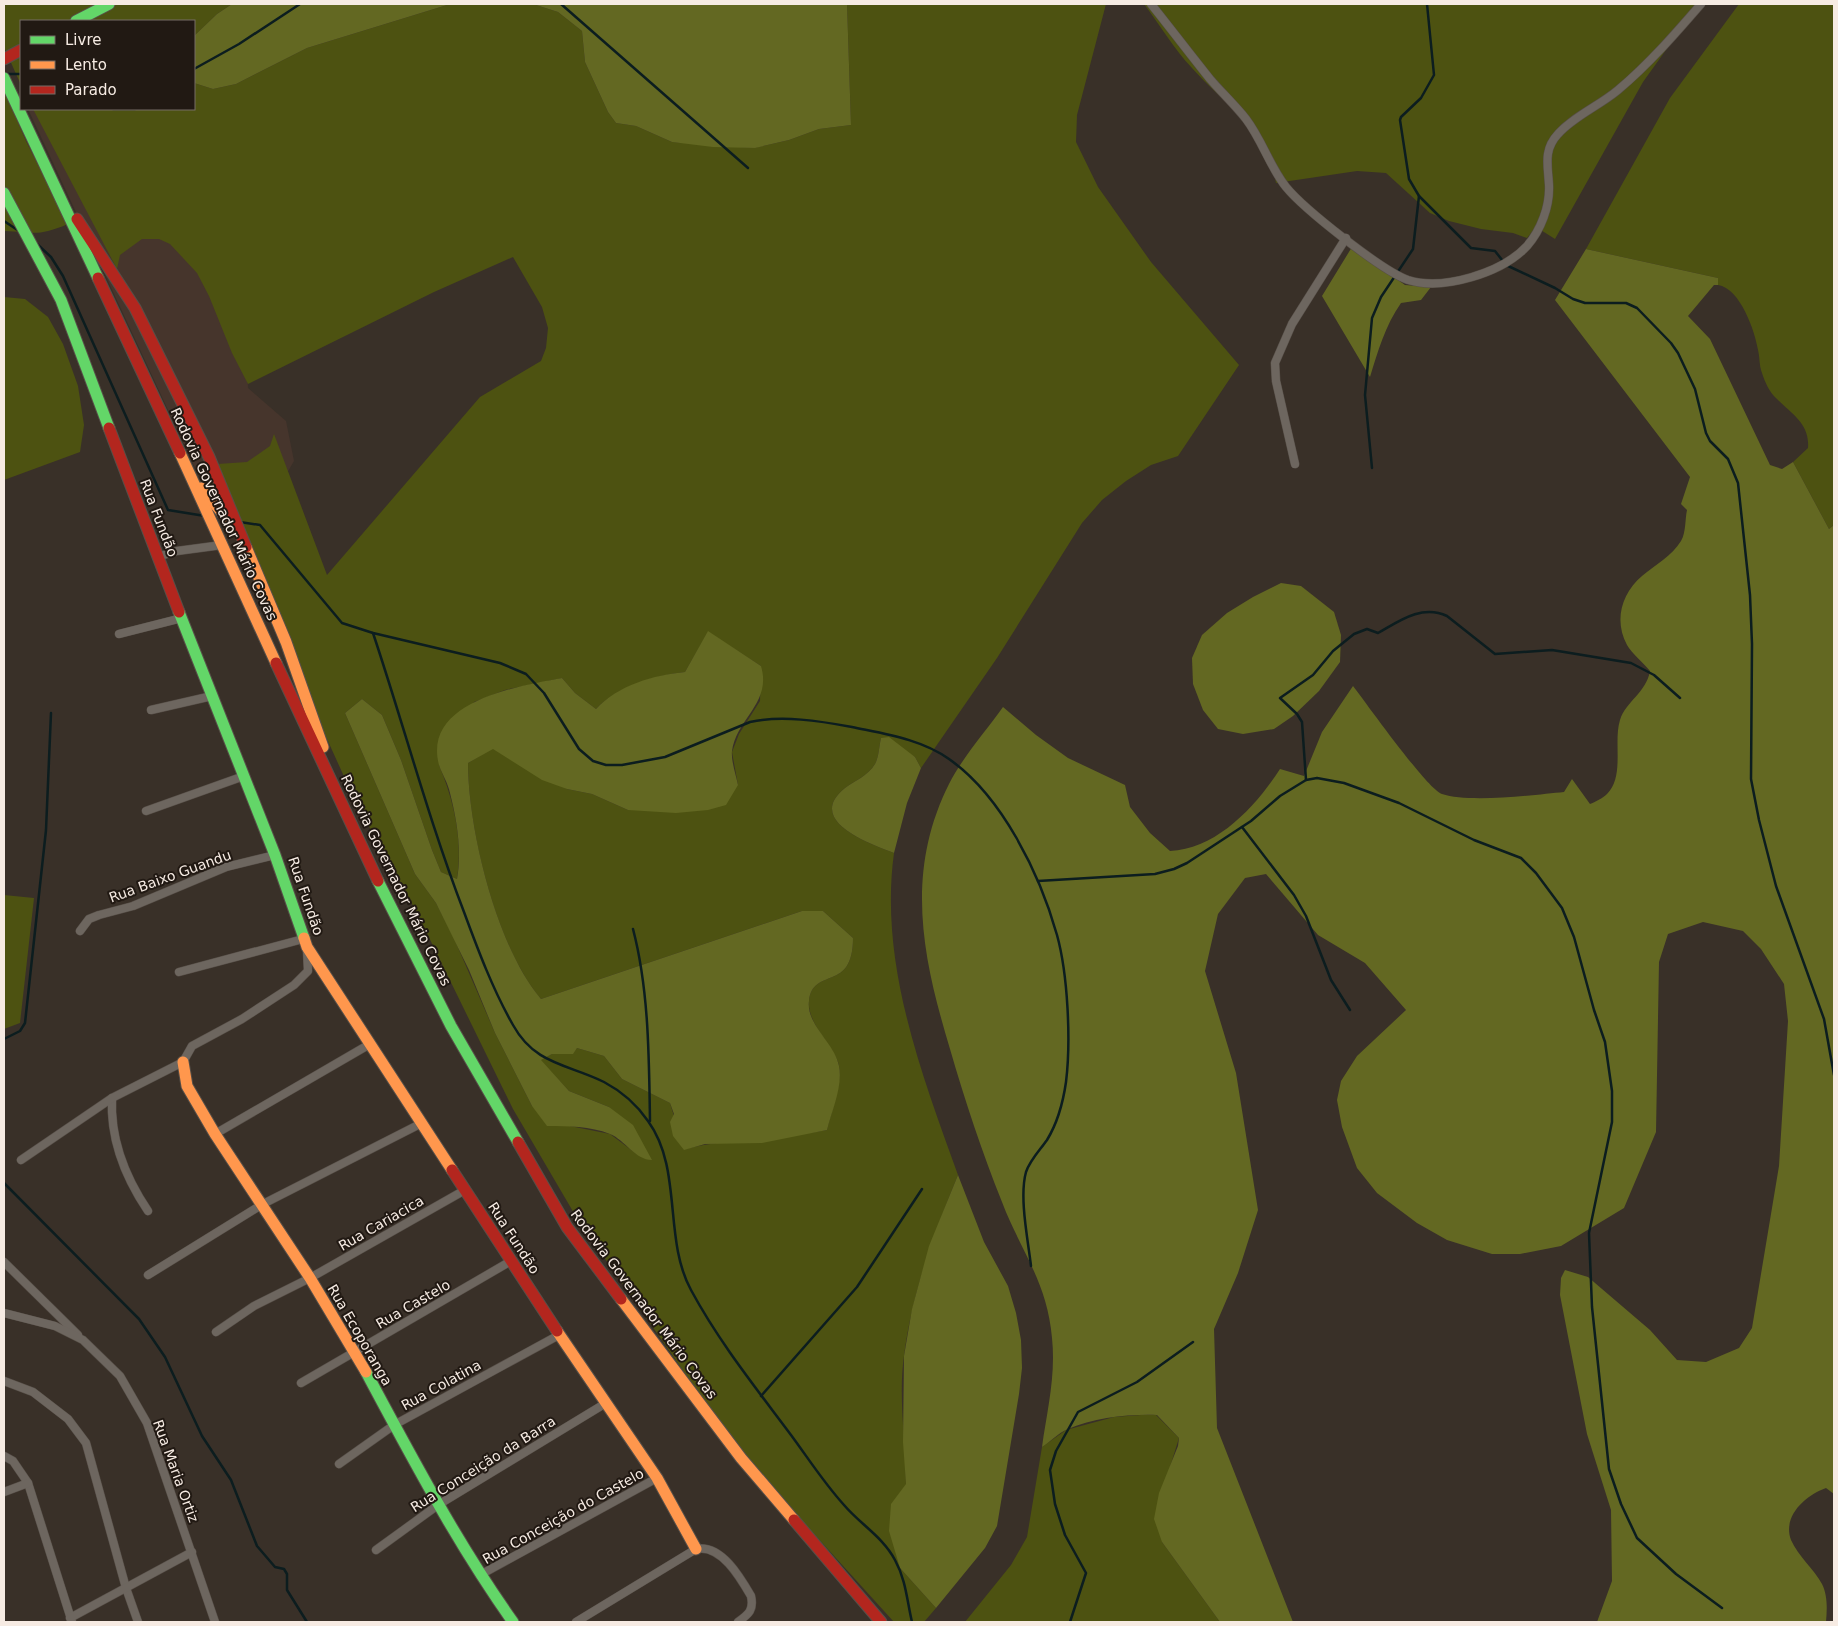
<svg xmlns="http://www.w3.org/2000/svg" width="1838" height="1626" viewBox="0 0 1838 1626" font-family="'DejaVu Sans',sans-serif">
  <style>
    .industrial { fill: #46352c }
    .green { fill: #4d5211; fill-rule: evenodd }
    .forest { fill: #636822 }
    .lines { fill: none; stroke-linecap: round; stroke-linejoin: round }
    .stream { stroke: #0c1d1f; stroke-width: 2.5 }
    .street-casing { stroke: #574f48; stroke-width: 9 }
    .fast-casing { stroke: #574f48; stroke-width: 13 }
    .slow-casing { stroke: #574f48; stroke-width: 13 }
    .jam-casing { stroke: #574f48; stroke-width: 13 }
    .street { stroke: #6d665f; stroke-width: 8 }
    .fast { stroke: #63d668; stroke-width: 11 }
    .slow { stroke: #ff974d; stroke-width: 11 }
    .jam { stroke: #b3261e; stroke-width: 11 }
    .labels { text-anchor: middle; stroke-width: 4; stroke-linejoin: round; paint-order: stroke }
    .street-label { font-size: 14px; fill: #f6ebe3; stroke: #211913 }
  </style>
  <rect width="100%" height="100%" fill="#393028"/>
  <!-- industrial -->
  <polygon class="industrial" points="28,109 92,109 178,225 246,342 248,388 286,421 294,461 276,492 215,491 196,470"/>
  <!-- green -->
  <g class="green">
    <polygon points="4,4 232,4 217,14 194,36 194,21 21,21 21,85 4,47"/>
    <path d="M464,4H533L558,12L582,31L585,62L608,112L616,123L636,126L672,142L754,148L789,140L819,129L851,125L847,4H1106L1077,115L1076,142L1098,187L1151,262L1239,365L1178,456L1151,465L1126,481L1102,500L1082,523L997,658L921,768L915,757L881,738C879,746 879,757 875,764C868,776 854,781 845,788C804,821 871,844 894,853C879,963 921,1072 958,1175C934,1233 912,1293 904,1356C898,1398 906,1442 906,1485C907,1512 902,1540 900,1568L936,1608L924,1622H894L765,1480L689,1379L578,1220L513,1109L416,911L356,803L203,465L247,462L270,446L274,434L327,575L480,397L541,361L546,348L548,328L542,307L513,257L434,292L248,384L232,353L209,296L197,273L170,244L159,239H142L120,255L117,269L33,109H194V83L213,89L236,84L307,48L447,5ZM708,632L761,666L760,701L739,734L732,752L738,785L628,810L592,794L567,789L493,748L468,763C468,830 497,948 541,999L802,911H823L853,938C853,993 813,966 809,1001C807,1023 831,1043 838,1062C844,1079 831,1113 827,1130C780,1139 730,1138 684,1149L670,1103L622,1079L604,1056L577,1048L572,1054H552L540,1060L569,1091L609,1107L638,1155L610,1134L570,1126L532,1106L495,1033L453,936L436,903L415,874L345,713L362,699L382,715L401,760L432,850L441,872L457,879C463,840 454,801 439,765L474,702L505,690L562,678L575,693L596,709C616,687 656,675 685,672Z"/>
    <path d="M1144,4H1699L1643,82L1555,239L1536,227L1527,238L1513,233L1481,229L1449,221L1430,213L1386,173L1357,171L1276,183C1268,131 1225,105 1192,68C1174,49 1160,25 1144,4Z"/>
    <path d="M1739,4H1834V525L1829,529L1793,462L1808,448C1810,424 1792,414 1777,399C1769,392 1765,382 1762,373C1759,365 1760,358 1758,350C1755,331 1740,288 1718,285V278L1586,249L1670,98Z"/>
    <path d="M4,90L26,141L68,224C37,237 35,232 4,231Z"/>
    <polygon points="4,297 25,299 48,317 63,344 78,386 84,425 80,452 4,480"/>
    <polygon points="4,895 34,898 20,1023 4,1029"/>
    <polygon points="1141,1415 1156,1415 1179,1438 1170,1467 1162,1542 1220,1622 965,1622 1011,1565 1027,1537 1042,1447 1066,1430 1114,1417"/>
  </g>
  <!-- forest -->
  <g class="forest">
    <polygon points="232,4 464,4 447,5 307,48 236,84 213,89 194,83 194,36 217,14"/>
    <polygon points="533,4 847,4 851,125 819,129 789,140 755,148 713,147 672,142 636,126 616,123 608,112 585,62 582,31 558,12"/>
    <path d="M1352,247L1405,285L1431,287L1421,300L1401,303C1385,326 1378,351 1370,377L1322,296Z"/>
    <path d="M1586,249L1718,278V285H1714L1688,316L1710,339L1770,465L1782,469L1793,462L1829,529L1834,525V1494L1826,1488C1806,1495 1782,1516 1791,1540C1798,1556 1814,1569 1822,1584C1828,1596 1827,1610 1826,1622H1597L1612,1581L1611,1510L1587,1434L1560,1295L1561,1278L1565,1270L1588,1277L1650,1330L1677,1360L1706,1362L1739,1348L1752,1328L1779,1166L1788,1021L1784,984L1761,949L1743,931L1703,922L1668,934L1659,962L1656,1132L1624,1208L1561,1246L1520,1254H1492L1447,1240L1417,1223L1377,1193L1357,1168L1342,1127L1337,1100L1341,1081L1357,1056L1406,1010L1365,963L1318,935L1266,874L1245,878L1218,914L1205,971L1236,1073L1258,1210L1238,1273L1214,1329L1217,1428L1293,1622H1220L1162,1542L1154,1519L1159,1493L1178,1446L1179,1438L1157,1415C1128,1414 1094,1418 1068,1429C1058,1433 1050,1442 1042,1447C1047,1411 1056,1376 1052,1338C1047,1281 1021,1252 1002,1202C982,1152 965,1101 950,1049C923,959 904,874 949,784C962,758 986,731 1003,707L1036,735L1068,758L1125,785L1130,807L1150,833L1170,851C1217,849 1256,806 1280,769L1304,776L1322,732L1353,686C1367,704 1427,789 1442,794C1469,803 1534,795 1564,792L1572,779L1590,804C1595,802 1603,798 1607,794C1625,776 1613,742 1620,720C1626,701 1646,693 1650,671C1643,662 1632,654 1627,645C1614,621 1621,594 1642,576C1655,565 1672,556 1681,541C1686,533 1685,519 1687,510L1681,504L1690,477L1555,300Z"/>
    <polygon points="1281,583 1301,586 1334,612 1341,635 1340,662 1319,691 1293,716 1274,729 1243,734 1218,729 1203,710 1193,684 1192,658 1202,635 1227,613 1253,597"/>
    <path d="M708,631L761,666C772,703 737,718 732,751C731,761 736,775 738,785L726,805L708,810L676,813L628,810L592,794L567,789L542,780L493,749L468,763C468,829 497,948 541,999L802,911H823L853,938C853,993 813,966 809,1001C806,1025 835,1043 839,1066C843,1086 832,1110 827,1130L762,1143L705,1144L684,1150L673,1136L670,1122L674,1114L670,1103L622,1079L604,1056L577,1048L573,1054H552L541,1060L569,1091L609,1107L633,1125L652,1160C635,1160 625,1140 610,1134C590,1126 568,1126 547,1126L532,1106L495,1033L469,970L436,903L415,874L345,713L362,699L382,715L401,760L432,850L441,872L457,879C462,852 457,820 450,793C448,783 442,774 439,765C422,701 519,686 562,678L575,693L596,709C618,685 654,675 685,672Z"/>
    <path d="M889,737L915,757L921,768L907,803L894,853C871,844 804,821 845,788C854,781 868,776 875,764C879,757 879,746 881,738Z"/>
    <polygon points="958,1175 984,1242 1008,1286 1016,1313 1021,1340 1022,1368 1019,1394 997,1526 985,1548 936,1608 900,1568 889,1531 891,1504 906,1484 903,1442 904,1356 912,1309 929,1246"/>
  </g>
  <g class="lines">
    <!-- stream -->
    <g class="stream">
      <polyline points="561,4 748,168"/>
      <polyline points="1427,4 1434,75 1421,98 1401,117 1400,120 1409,179 1419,196 1471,248 1495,251 1506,265 1555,288 1573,299 1585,303 1626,303 1637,308 1671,343 1678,353 1695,389 1706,433 1710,441 1728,459 1738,483 1750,595 1752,644 1751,779 1759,820 1776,886 1824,1019 1834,1075"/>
      <polyline points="194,69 239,44 300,4"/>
      <polyline points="5,74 21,74"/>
      <polyline points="113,109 135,109"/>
      <polyline points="4,221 19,231"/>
      <polyline points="36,243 51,257 63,276 168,510 205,516"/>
      <polyline points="1372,468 1365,395 1372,318 1381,297 1413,249 1419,196"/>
      <path d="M240,522L260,525L342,623L373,633L500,663L526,674L544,693L579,749L593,761L606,765H622L665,757L750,722C782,715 820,721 852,727C885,734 921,739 949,759C1002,796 1040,874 1057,935C1068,975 1071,1041 1066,1082C1063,1103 1058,1122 1047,1140C1040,1150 1030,1160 1026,1172C1019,1197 1028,1240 1031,1266"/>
      <path d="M373,633C404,726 429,821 464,912C478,950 493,990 513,1025C535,1065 568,1064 604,1082C621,1091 637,1105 648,1121C683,1169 663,1239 691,1290C719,1342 756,1388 791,1435C808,1458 824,1483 844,1505C860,1524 883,1537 895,1560C906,1580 907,1601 912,1622"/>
      <path d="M1306,780L1302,722L1297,714L1280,698L1313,675L1333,651L1354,634L1367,629L1378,633C1399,621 1422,604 1447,616L1495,654L1552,650L1631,663L1654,675L1680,698"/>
      <polyline points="1242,827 1294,895 1306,916 1331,980 1350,1010"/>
      <polyline points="1038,881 1155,874 1174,869 1187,863 1251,821 1280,796 1306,780 1317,778 1344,783 1399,803 1474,840 1521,858 1536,873 1562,908 1574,937 1594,1010 1605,1042 1612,1091 1612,1122 1589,1233 1592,1307 1609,1469 1621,1504 1637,1538 1676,1574 1722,1608"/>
      <path d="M633,929C649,990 649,1058 650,1121"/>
      <polyline points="4,1039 20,1031 25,1023 46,830 51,713"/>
      <polyline points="4,1183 139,1319 165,1357 202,1436 231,1480 257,1546 275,1567 284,1569 287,1574 287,1590 307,1622"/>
      <polyline points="761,1396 857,1287 922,1189"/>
      <polyline points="1070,1622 1086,1573 1065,1535 1055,1504 1050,1470 1056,1451 1078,1412 1137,1382 1193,1342"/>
    </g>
    <defs>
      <g id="street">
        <path d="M1151,4C1171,29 1190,54 1210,79C1222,93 1235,105 1246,119C1262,140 1270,167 1286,187C1304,209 1382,271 1408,280C1443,291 1502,273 1527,246C1541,230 1550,206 1549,185C1548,166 1543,150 1558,134C1574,116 1599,106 1618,90C1649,64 1675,34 1701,4"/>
        <polyline points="1295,464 1276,381 1275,363 1292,324 1346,238"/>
        <polyline points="157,557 177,551 222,545"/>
        <polyline points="119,634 182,618"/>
        <polyline points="151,710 212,696"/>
        <polyline points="146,811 244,776"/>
        <polyline points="80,931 89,919 99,915 133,906 226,867 275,855"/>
        <polyline points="179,972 303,939"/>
        <path d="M112,1098C110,1140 125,1177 148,1211"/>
        <polyline points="215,1134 370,1044"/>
        <polyline points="21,1160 112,1098 183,1062 192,1046 242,1019 294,985 308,971 307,950"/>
        <polyline points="4,1262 78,1335"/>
        <polyline points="148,1275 263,1204 422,1123"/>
        <polyline points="4,1313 55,1326 83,1340 120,1376 147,1423 215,1622"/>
        <polyline points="216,1332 254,1306 310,1278 465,1190"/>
        <polyline points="4,1381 33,1392 68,1419 86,1443 126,1588 138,1622"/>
        <polyline points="301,1383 511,1261"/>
        <polyline points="4,1456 13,1461 28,1483 72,1622"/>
        <polyline points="339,1464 394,1425 559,1335"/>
        <polyline points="4,1492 28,1483"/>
        <polyline points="376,1550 438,1505 606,1403"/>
        <polyline points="480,1575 657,1478"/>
        <polyline points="70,1618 192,1552"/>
        <path d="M576,1622L696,1549C721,1544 740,1577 751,1596C754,1610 749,1614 738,1622"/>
      </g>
      <g id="fast">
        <polyline points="76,21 109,4"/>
        <polyline points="4,78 98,278"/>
        <polyline points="4,193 61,300 109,428"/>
        <polyline points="179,612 275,855 304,938"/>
        <polyline points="378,881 451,1026 518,1142"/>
        <path d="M366,1372C412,1458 457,1543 513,1622"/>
      </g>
      <g id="slow">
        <polyline points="180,453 276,663"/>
        <polyline points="201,488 230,522"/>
        <polyline points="246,547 286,642 323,747"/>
        <polyline points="304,938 307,947 452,1170"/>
        <polyline points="183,1062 187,1086 215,1134 310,1278 366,1372"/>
        <polyline points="621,1299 741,1458 794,1520"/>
        <polyline points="557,1331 657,1478 696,1549"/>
      </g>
      <g id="jam">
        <polyline points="4,59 21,50"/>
        <polyline points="77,219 135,308 209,457 246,547"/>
        <polyline points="98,278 180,453"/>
        <polyline points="109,428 179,612"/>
        <polyline points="276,663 378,881"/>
        <polyline points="518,1142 567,1227 621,1299"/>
        <polyline points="452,1170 557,1331"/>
        <polyline points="794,1520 881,1622"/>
      </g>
    </defs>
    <!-- street casing -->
    <use href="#street" class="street-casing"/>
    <!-- fast casing -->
    <use href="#fast" class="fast-casing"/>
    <!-- slow casing -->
    <use href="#slow" class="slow-casing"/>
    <!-- jam casing -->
    <use href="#jam" class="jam-casing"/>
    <!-- street -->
    <use href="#street" class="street"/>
    <!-- fast -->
    <use href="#fast" class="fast"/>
    <!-- slow -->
    <use href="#slow" class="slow"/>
    <!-- jam -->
    <use href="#jam" class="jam"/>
  </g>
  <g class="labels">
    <!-- street labels -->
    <g class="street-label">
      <text transform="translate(224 514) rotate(65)" y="5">Rodovia Governador Mário Covas</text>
      <text transform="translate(159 518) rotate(69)" y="5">Rua Fundão</text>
      <text transform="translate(170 876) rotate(-20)" y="5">Rua Baixo Guandu</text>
      <text transform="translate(396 880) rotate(64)" y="5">Rodovia Governador Mário Covas</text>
      <text transform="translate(306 896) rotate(71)" y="5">Rua Fundão</text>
      <text transform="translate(381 1223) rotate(-30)" y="5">Rua Cariacica</text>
      <text transform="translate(514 1238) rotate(57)" y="5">Rua Fundão</text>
      <text transform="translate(413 1304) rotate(-30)" y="5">Rua Castelo</text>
      <text transform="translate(644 1304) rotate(53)" y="5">Rodovia Governador Mário Covas</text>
      <text transform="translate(360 1335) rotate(60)" y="5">Rua Ecoporanga</text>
      <text transform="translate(441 1385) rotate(-29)" y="5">Rua Colatina</text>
      <text transform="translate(483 1464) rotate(-32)" y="5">Rua Conceição da Barra</text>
      <text transform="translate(176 1471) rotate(70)" y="5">Rua Maria Ortiz</text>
      <text transform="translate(563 1516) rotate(-29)" y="5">Rua Conceição do Castelo</text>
    </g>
  </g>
  <!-- border -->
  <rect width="1838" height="1626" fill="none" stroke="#f6ebe3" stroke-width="10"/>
  <!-- legend -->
  <rect x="20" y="20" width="175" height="90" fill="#211913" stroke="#766d66"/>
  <rect x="30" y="36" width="25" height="8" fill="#63d668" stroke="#766d66"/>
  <text x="65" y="45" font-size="15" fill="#f6ebe3">Livre</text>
  <rect x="30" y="61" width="25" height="8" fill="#ff974d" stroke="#766d66"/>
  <text x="65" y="70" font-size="15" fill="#f6ebe3">Lento</text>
  <rect x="30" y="86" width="25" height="8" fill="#b3261e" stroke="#766d66"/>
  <text x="65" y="95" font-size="15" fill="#f6ebe3">Parado</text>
</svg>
